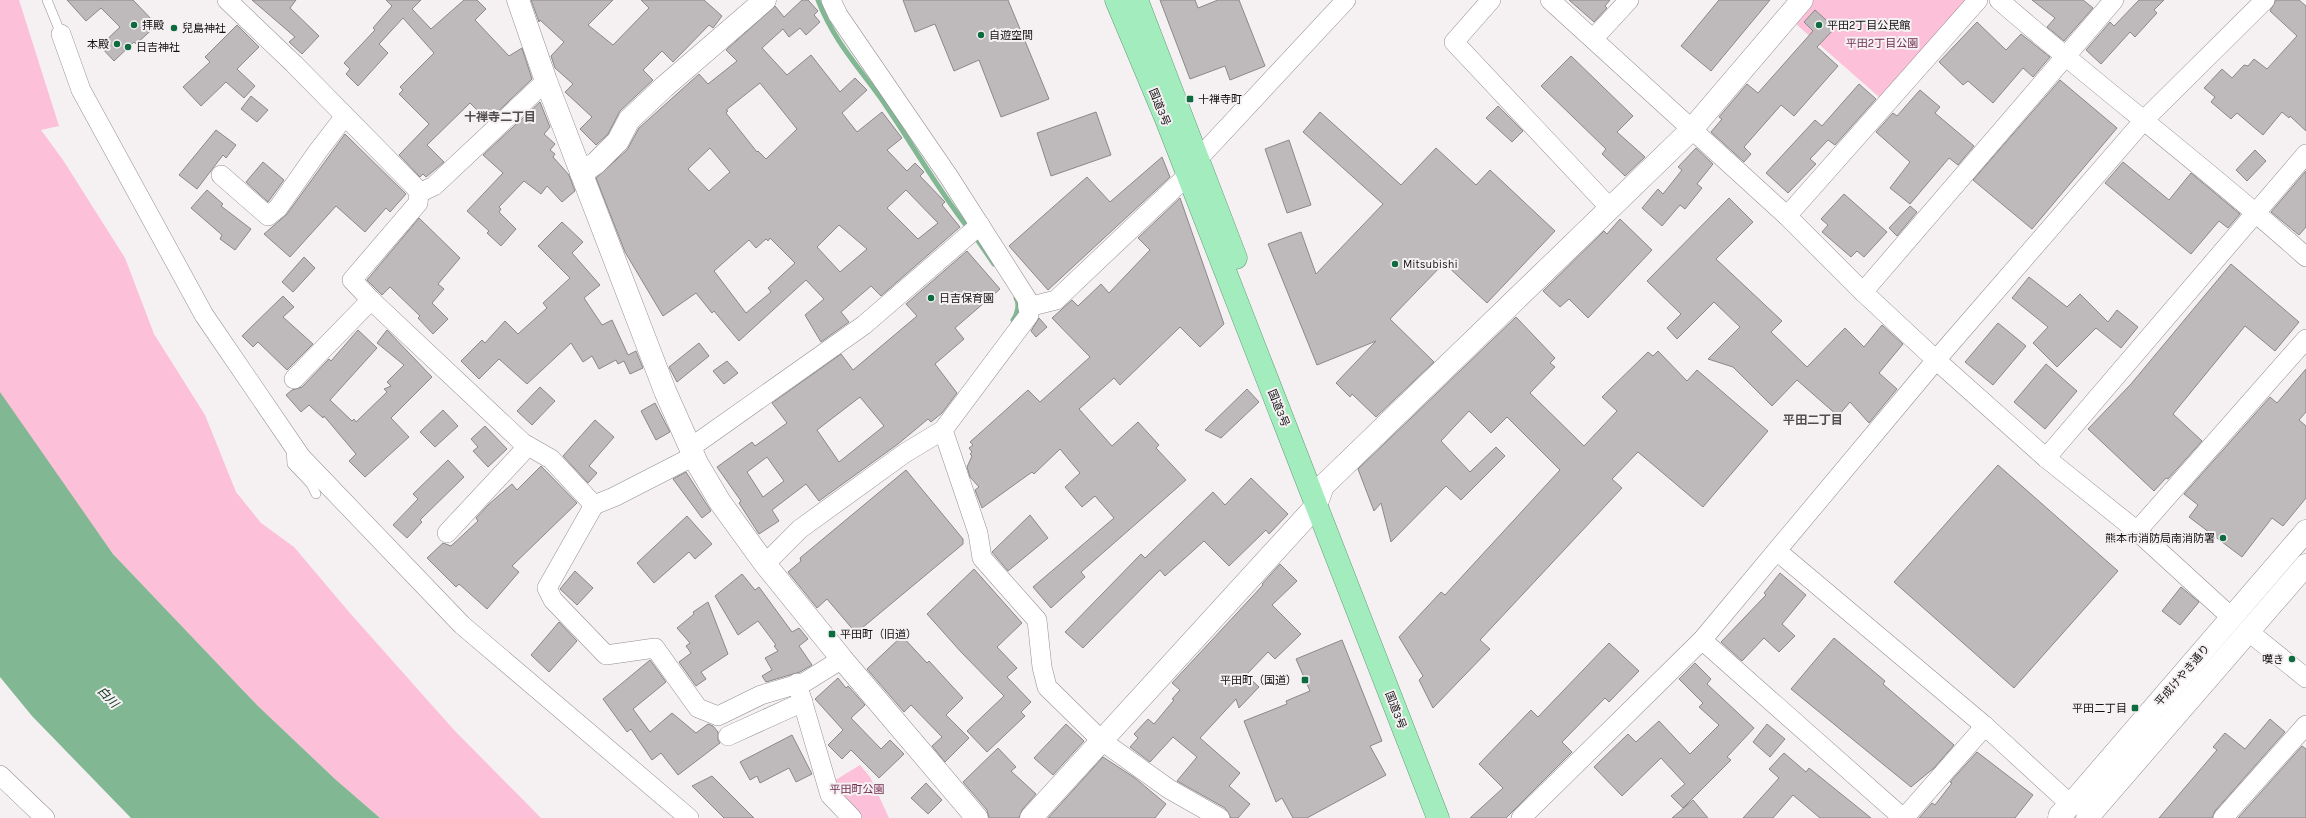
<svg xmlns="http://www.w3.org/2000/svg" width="2306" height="818" viewBox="0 0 2306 818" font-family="Karla,'Noto Sans JP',sans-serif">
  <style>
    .green { fill: #fcc0d8 }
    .water { fill: #82b794 }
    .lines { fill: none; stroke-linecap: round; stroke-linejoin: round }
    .stream { stroke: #82b794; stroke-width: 5 }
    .building { fill: #beb9bb; stroke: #8c8889; fill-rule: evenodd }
    .service-casing { stroke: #948f91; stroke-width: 10 }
    .minor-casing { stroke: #948f91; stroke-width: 20 }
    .tertiary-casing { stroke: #948f91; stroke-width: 23 }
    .trunk-casing { stroke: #619c77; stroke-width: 23 }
    .service { stroke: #fff; stroke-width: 9 }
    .minor { stroke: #fff; stroke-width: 19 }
    .tertiary { stroke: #fff; stroke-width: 22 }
    .trunk { stroke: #a2ecbe; stroke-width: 22 }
    .poi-dot { fill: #0e6b3f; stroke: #f5f0f2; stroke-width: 1.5 }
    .labels { text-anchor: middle; stroke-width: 4; stroke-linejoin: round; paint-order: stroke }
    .poi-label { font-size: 11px; fill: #131112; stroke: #f5f0f2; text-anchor: start }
    .park-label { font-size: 11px; fill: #732e4f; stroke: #f5f0f2 }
    .street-label { font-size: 11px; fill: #131112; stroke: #f5f0f2 }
    .neighbourhood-label { font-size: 12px; font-weight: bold; fill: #524e50; stroke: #f5f0f2 }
    .water-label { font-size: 12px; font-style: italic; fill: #09351e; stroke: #f5f0f2 }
  </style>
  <rect width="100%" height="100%" fill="#f5f0f2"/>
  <!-- green -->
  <g class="green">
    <polygon points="0,0 19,0 59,126 41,130 63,160 125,258 154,334 205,415 236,492 261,523 294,547 349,612 454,730 541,818 380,818 335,779 258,706 113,554 5,401 0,392"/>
    <polygon points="1802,0 1978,0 1886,103 1788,17"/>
    <polygon points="860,765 870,777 889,818 861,818 829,784"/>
  </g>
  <!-- water -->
  <polygon class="water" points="0,392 113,554 258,706 335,779 380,818 131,818 32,716 0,677"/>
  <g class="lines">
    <!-- stream -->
    <g class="stream">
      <path d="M818,0C833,39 856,64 880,97C910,140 936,187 969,229"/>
      <polyline points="974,235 994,264"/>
      <path d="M1013,320C1017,315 1020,304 1016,298"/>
    </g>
  </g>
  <!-- building -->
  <g class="building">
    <polygon points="67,0 133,0 157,25 136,44 134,42 114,61 100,46 120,27 101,8 86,21"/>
    <polygon points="252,0 296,0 290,8 319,36 302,54 289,42 295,37"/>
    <polygon points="386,0 421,0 412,9 431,29 464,0 477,0 486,9 475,20 509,56 522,48 532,79 488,121 470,103 427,145 444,162 426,177 423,174 420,177 399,155 429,124 399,94 403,90 400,87 434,53 403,18 379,44 388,53 358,86 346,74 350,69 344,63 375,30 373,28 392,6"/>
    <polygon points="531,0 613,0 588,25 613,45 649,8 641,0 704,0 722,16 713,28 709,25 673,62 662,51 643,70 653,80 620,111 608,134 596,145 580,129 592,117 565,92 573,84 555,68 551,56 564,42 540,20 539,22"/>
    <path d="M802,0H808L818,11L814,15L820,22L806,35L800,28L789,37L783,29L762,48L787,75L811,55L840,92L855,78L867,90L842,113L857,132L882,112L902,138L887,150L907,171L915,163L924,172L920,176L945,202L942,205L960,227L881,296L871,286L841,312L849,322L821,342L805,315L824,299L806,280L739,341L714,311L712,313L696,293L663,316L625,252L596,178L627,150L639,128L699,74L708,84L737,61L726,50L775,6L784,17ZM760,83L797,129L766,159L758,151L757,152L726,113L728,111L726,110ZM710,148L730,172L709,191L688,169ZM906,190L938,223L918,239L887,208ZM839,225L867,249L840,272L817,247ZM770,238L795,263L768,288L771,292L746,313L714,271L749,240L756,248L766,239L768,241Z"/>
    <polygon points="903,0 1008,0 1049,99 1001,117 979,60 954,71 935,24 915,32"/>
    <polygon points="1160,0 1195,0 1198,8 1218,0 1239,0 1265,66 1230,80 1225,66 1190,79"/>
    <polygon points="1569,0 1610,0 1605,6 1607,8 1594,22"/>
    <polygon points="1719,0 1770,0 1711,71 1681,46"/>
    <polygon points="2032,0 2083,0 2093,8 2064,41 2047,27 2055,18"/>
    <polygon points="2139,0 2164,0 2154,10 2157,13 2135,37 2130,32 2101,64 2086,50 2110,22 2114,26"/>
    <polygon points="2276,0 2299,0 2306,6 2306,131 2290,116 2289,118 2282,112 2263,135 2237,113 2231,119 2211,102 2215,97 2204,88 2222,69 2232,78 2244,65 2248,66 2254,59 2267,69 2297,36 2270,11"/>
    <polygon points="1815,10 1835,28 1817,47 1838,66 1794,116 1781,105 1744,147 1751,154 1744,162 1711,132 1722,119 1719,117 1747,84 1758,93 1813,31 1804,22"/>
    <polygon points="1977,22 2006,50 2021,34 2050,57 2033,77 2023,68 1993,103 1968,81 1963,85 1939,62"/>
    <polygon points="237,25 259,47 237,69 255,86 244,98 226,82 201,106 183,87 210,62 205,57"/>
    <polygon points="1571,56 1633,116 1617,132 1645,157 1625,176 1602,154 1606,149 1541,86"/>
    <polygon points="2060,80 2117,128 2032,229 1973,180"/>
    <polygon points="1859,84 1876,99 1835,145 1828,140 1810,159 1816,164 1788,193 1766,173 1815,120 1822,126"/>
    <polygon points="1920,90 1940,107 1935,113 1974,146 1958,165 1949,158 1910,204 1890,188 1910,162 1876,132 1893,113 1897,116"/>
    <polygon points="251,96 268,110 257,122 241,109"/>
    <polygon points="540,102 550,127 544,134 555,144 550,150 555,154 553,157 569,175 575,191 562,202 547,186 541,194 524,181 499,207 501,209 499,212 516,229 501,246 487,233 489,231 467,211 503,173 483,155"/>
    <polygon points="1498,106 1523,131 1512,142 1486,118"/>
    <polygon points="1096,112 1111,155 1051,176 1037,133"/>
    <polygon points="1320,112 1401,185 1436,148 1476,185 1490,170 1555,231 1487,303 1444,263 1390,319 1434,362 1376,417 1352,394 1350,397 1336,383 1376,341 1317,365 1268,244 1301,232 1316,274 1383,204 1303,132"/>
    <polygon points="216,130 236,145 226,158 223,155 197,189 179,175"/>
    <polygon points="345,134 406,194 390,212 386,208 365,232 336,206 290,257 264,234 287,214"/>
    <polygon points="1289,140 1311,205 1287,213 1265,149"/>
    <polygon points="1696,148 1713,164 1697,184 1702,188 1685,209 1680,205 1662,226 1642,208 1658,189 1663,194 1682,170 1678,167"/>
    <polygon points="2255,150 2266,161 2247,181 2236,170"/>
    <polygon points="1162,157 1170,177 1048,290 1009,246 1087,177 1110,202"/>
    <polygon points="263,162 284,180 268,202 246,182"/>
    <polygon points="2123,162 2169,200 2191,173 2240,214 2228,228 2219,221 2191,254 2105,183"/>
    <polygon points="2306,171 2306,227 2299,235 2271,212"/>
    <polygon points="207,190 223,204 221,206 251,229 235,250 220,239 222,235 191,208"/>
    <polygon points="1844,194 1887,232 1864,257 1857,251 1851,257 1822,232 1828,225 1821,219"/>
    <polygon points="1180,198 1224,324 1200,347 1180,327 1120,385 1114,378 1079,409 1112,446 1138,422 1159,445 1156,448 1186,480 1081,572 1085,577 1051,608 1033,587 1114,518 1095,496 1082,507 1065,487 1080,473 1060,449 1034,474 1032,472 982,508 975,490 979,487 970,477 967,467 972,456 970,454 972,452 969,448 973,445 970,442 1028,390 1040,402 1090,357 1052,318 1072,300 1078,306 1101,284 1109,293 1150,250 1138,238"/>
    <polygon points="1729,198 1753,222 1716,259 1782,321 1771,332 1807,367 1845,328 1864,347 1882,325 1903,344 1879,373 1897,389 1869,423 1850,402 1838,416 1797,380 1772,406 1733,367 1708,359 1740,327 1714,302 1677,339 1667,328 1681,314 1647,281"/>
    <polygon points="1910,206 1917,212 1897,236 1889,228"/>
    <polygon points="419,218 460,258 438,284 444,289 432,303 448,319 433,334 418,318 420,316 390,287 382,295 367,280"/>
    <polygon points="1620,219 1652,250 1588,318 1569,299 1560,307 1543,291 1604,231 1607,234"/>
    <polygon points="562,222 583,242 572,253 600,285 584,298 602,325 612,320 628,355 636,351 643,368 630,374 624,361 618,364 616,360 599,369 592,356 583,362 571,343 527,384 499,359 479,379 461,361 482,340 485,343 505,321 518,334 547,308 543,303 570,278 538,246"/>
    <path d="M967,251L1000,289L955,328L964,339L935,364L957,393L942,413L931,422L928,419L898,444L819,501L806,484L772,510L779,521L759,534L739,503L741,501L717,467L752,442L755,446L787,423L772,403L841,354L853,370L917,316L906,304ZM860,397L884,426L839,462L817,430ZM767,457L784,481L763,497L747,472Z"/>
    <polygon points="304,257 315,268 293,292 282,282"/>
    <polygon points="2231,264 2299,322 2275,351 2245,326 2173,414 2202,441 2168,479 2166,478 2154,491 2088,429 2131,384"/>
    <polygon points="2029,277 2067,307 2080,294 2108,322 2117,310 2138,327 2121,348 2096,328 2057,367 2033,343 2048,327 2012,298"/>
    <polygon points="283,296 294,307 283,317 313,344 287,370 258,342 253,347 242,336"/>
    <polygon points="1516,317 1555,358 1550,363 1555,367 1530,393 1584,446 1617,411 1602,397 1648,352 1653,356 1658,351 1687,381 1697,370 1768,431 1703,507 1638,452 1612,479 1622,488 1480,640 1490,649 1433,708 1419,680 1423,676 1399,637 1441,592 1445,595 1560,470 1507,417 1491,433 1469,411 1441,441 1470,472 1496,447 1505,456 1461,500 1446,486 1391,542 1381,503 1374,511 1358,469"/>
    <polygon points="1039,318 1047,327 1036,337 1031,331"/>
    <polygon points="1998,323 2026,346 1993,385 1965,362"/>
    <polygon points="358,330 377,348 330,400 352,421 354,419 356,422 387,392 384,389 391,386 387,382 404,365 377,343 387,330 432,377 391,418 409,437 365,477 349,461 356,454 324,416 323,418 309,405 301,412 286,395 292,390 302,387 329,359 331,361"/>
    <polygon points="699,343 709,356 677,382 669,367"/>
    <polygon points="727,361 738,373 724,384 713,371"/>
    <polygon points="2046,364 2077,391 2045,429 2014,402"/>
    <polygon points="2306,369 2306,412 2299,420 2306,426 2306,498 2283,526 2272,518 2242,557 2189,517 2198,505 2184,494 2270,397 2277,403"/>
    <polygon points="540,387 555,401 532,425 517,411"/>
    <polygon points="1247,389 1259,402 1221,438 1205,430"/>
    <polygon points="655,403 670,432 656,440 641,411"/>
    <polygon points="443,410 458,426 435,447 420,432"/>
    <polygon points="595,420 614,437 589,466 597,473 588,483 563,456"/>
    <polygon points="485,426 507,449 488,467 473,451 478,447 471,439"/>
    <polygon points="448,460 464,477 420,520 422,522 407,538 393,525 418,499 413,494"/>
    <polygon points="1998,465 2118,571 2014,688 1894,582"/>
    <polygon points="541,466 577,503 512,566 519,572 487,609 459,584 456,587 427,558 443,543 451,546 478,521 476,518 488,505 512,484 517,490"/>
    <polygon points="906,470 963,539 963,544 856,633 827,599 817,608 788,572 801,561 800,558"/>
    <polygon points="686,472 711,511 702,518 673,479"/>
    <polygon points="1251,478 1288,514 1269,534 1266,530 1229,566 1204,541 1165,576 1160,570 1083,648 1065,632 1141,554 1145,558 1213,492 1225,505"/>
    <polygon points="1030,515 1048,538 1008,571 992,552"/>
    <polygon points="687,516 712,544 695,559 689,552 654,583 637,563"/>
    <polygon points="1280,564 1297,581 1272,605 1301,634 1275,659 1268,652 1246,675 1259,687 1239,708 1236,699 1200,738 1240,773 1229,786 1250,804 1238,818 1231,818 1225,808 1177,781 1197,757 1173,737 1150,762 1130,747 1138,738 1134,734 1148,719 1154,724 1174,700 1172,699 1180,690 1172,683 1263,585 1262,584"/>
    <polygon points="974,569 1022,623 997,647 1017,668 1007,677 1031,702 1021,712 1025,716 987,752 967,731 1004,696 961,652 927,614"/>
    <polygon points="575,571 593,588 577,605 560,589"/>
    <polygon points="1780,573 1806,595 1782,624 1795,636 1779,652 1764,638 1742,661 1721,642 1766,595 1764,593"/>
    <polygon points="742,574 755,590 759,587 792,632 799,628 808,639 799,646 812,665 800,672 766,682 762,676 772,670 765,658 778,651 774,646 776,645 758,621 738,635 715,596"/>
    <polygon points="2181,587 2199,602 2180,625 2162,611"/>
    <polygon points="708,602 728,654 701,672 706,679 696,686 679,662 691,653 686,646 690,643 677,628 694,614 693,612"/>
    <polygon points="559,622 577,641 549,672 531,655"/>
    <polygon points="902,636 927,663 929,661 963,698 946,715 969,738 945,762 932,746 942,737 911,705 904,712 867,669"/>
    <polygon points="1834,638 1885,681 1883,684 1954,745 1934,768 1911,787 1791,689"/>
    <polygon points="1342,640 1382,741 1370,746 1386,775 1307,818 1293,818 1282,798 1276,802 1244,721 1287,704 1286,701 1310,691 1296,659"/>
    <polygon points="1609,643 1639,671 1609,702 1605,698 1562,742 1572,752 1506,818 1470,818 1503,788 1479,764 1531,710 1538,717"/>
    <polygon points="650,660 666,682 633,709 650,732 672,713 696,733 708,724 713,726 718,732 718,740 720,743 678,775 661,753 652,760 631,729 627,732 603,699"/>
    <polygon points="1695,663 1711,679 1707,684 1754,728 1727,757 1731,760 1683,808 1671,796 1685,784 1661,758 1622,796 1594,767 1628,734 1636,742 1659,721 1690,754 1719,725 1699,707 1703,703 1679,679"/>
    <polygon points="838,678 846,688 848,686 865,705 851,718 881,749 890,740 904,754 879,778 851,750 842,759 828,745 843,730 815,699"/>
    <polygon points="2270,719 2285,732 2215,811 2212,818 2159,818 2217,750 2213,747 2225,733 2245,749"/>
    <polygon points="1066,724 1084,741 1053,775 1034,758"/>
    <polygon points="1767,724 1785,739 1770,757 1753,742"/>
    <polygon points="792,735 812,774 796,782 789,768 760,783 757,776 750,780 740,762"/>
    <polygon points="2302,746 2306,749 2306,818 2238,818"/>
    <polygon points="998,748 1016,767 1011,771 1036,794 1022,810 1019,818 989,818 987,810 963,782"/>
    <polygon points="1977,752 2033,795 2015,818 1919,818 1932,803 1935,805 1952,783 1950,782"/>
    <polygon points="1784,753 1806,772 1809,768 1871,818 1820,818 1793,795 1773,818 1743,818 1779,778 1769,769"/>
    <polygon points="1103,757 1135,778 1166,804 1155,818 1048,818"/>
    <polygon points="712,776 754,818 724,818 692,786"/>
    <polygon points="926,783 942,800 928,814 911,798"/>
    <polygon points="1693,800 1708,818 1672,818"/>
  </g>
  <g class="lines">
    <defs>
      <g id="service">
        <polyline points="47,0 61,34"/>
        <polyline points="291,449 292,464 311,484 316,494"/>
      </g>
      <g id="minor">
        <polyline points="227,0 294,64 415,187 419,193 418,203 352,280 371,300 523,443 551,459 594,505 614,497 694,456"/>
        <polyline points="831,0 838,15 949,177 1027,299 1029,315 943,430 978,533 982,558 1037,620 1042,667 1047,687 1102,741 1169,789 1220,818"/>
        <polyline points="1491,0 1454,42 1610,208"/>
        <polyline points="1550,0 1787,216 1863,292 1936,360 2046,458 2137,531 2231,617"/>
        <path d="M1999,0C2100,88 2207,168 2306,257"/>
        <polyline points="61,34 81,90 204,315 301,457 462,625 689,818"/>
        <polyline points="1593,39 1629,0"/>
        <polyline points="1198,159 1346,0"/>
        <polyline points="221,175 268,216 278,208 318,151 345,116"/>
        <polyline points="419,193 434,186 546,81"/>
        <polyline points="1787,216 1978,0"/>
        <polyline points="1863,292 2114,0"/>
        <polyline points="1028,307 1056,300 1187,176"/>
        <polyline points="294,379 371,300"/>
        <polyline points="690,448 864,325 980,225"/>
        <polyline points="2046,458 2306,154"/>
        <polyline points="594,505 547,588 553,600 606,655 655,648 698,708 718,716 761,695 805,682 842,659"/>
        <polyline points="2137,531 2306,339"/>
        <polyline points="447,533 528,446"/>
        <polyline points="1777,551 1985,726 2069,803 2058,815"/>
        <polyline points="765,564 800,529 905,453 943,430"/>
        <polyline points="2249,632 2306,678"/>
        <polyline points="1702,640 1903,818"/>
        <polyline points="797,683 830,795 852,818"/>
        <polyline points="728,736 803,702"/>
        <polyline points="0,775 45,818"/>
        <polyline points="1521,818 1702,640 1936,360 2145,119 2265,0"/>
        <polyline points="1904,818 1985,726"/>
        <polyline points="2223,818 2306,725"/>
      </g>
      <g id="tertiary">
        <polyline points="518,0 546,81 665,391 697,463 720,502 765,564 842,659 977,818"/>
        <polyline points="581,173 596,163 618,141 629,120 664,87 765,0"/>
        <polyline points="1031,818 1316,506 1323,486 1692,129 1802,0"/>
        <polyline points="2059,818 2306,531"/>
        <polyline points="2087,818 2306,565"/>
      </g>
      <g id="trunk">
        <polyline points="1116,0 1166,119 1438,818"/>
        <polyline points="1137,0 1236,258"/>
      </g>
    </defs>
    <!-- service casing -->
    <use href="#service" class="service-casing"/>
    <!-- minor casing -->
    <use href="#minor" class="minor-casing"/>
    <!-- tertiary casing -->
    <use href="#tertiary" class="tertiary-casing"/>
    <!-- trunk casing -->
    <use href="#trunk" class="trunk-casing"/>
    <!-- service -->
    <use href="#service" class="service"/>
    <!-- minor -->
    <use href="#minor" class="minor"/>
    <!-- tertiary -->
    <use href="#tertiary" class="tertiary"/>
    <!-- trunk -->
    <use href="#trunk" class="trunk"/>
  </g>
  <!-- markers -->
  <g class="poi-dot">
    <circle cx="134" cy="25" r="4"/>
    <circle cx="1819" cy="25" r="4"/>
    <circle cx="174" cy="28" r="4"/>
    <circle cx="981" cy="35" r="4"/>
    <circle cx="117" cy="44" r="4"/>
    <circle cx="128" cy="47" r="4"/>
    <rect x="1186" y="95" width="8" height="8" rx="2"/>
    <circle cx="1395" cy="264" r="4"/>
    <circle cx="931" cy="298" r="4"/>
    <circle cx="2223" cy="538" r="4"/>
    <rect x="828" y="630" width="8" height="8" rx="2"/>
    <circle cx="2292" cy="659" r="4"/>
    <rect x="1301" y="676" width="8" height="8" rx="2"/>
    <rect x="2131" y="704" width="8" height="8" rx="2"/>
  </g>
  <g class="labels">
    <!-- poi labels -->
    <g class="poi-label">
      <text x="142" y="29">拝殿</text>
      <text x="1827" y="29">平田2丁目公民館</text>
      <text x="182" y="32">兒島神社</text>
      <text x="989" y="39">自遊空間</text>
      <text x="109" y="48" text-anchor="end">本殿</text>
      <text x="136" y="51">日吉神社</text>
      <text x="1198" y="103">十禅寺町</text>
      <text x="1403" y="268">Mitsubishi</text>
      <text x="939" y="302">日吉保育園</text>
      <text x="2215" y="542" text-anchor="end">熊本市消防局南消防署</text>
      <text x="840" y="638">平田町（旧道）</text>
      <text x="2284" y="663" text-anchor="end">嘆き</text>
      <text x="1297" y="684" text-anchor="end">平田町（国道）</text>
      <text x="2127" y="712" text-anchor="end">平田二丁目</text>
    </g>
    <!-- park labels -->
    <g class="park-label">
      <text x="1882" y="47">平田2丁目公園</text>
      <text x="857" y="793">平田町公園</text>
    </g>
    <!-- street labels -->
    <g class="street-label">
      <text transform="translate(1160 107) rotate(68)" y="4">国道3号</text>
      <text transform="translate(1279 408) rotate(68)" y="4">国道3号</text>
      <text transform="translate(2182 675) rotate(-49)" y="4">平成けやき通り</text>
      <text transform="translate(1396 710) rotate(69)" y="4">国道3号</text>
    </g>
    <!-- neighbourhood labels -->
    <g class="neighbourhood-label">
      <text x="500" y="121">十禅寺二丁目</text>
      <text x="1813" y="424">平田二丁目</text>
    </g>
    <!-- water labels -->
    <g class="water-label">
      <text transform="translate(108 697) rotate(46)" y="4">白川</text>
    </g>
  </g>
</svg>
